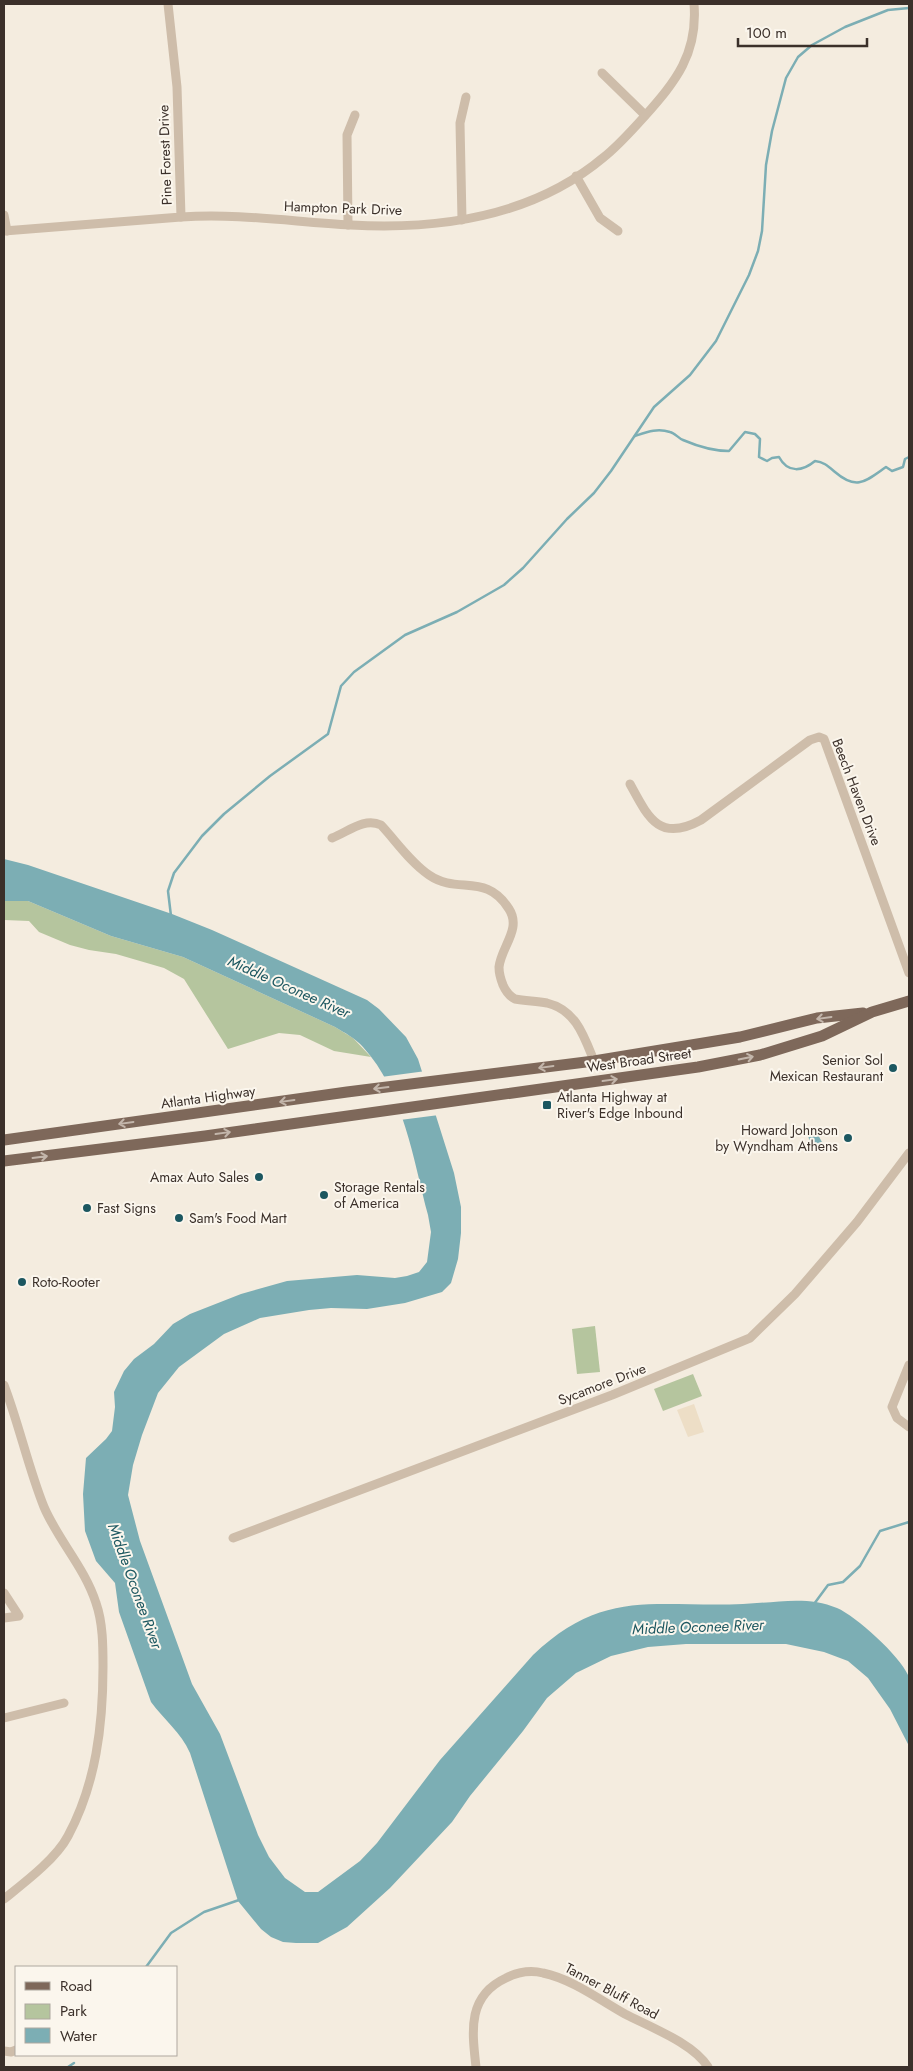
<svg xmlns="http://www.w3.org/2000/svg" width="913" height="2071" viewBox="0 0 913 2071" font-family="Jost,sans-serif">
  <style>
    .green { fill: #b5c59e }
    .plaza { fill: #eddec6 }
    .water { fill: #7caeb4 }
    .pier { fill: #f4ecdf }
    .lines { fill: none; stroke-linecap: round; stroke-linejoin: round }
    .stream { stroke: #7caeb4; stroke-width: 2.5 }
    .minor { stroke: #cebdaa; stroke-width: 9 }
    .major { stroke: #7e685a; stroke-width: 11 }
    .oneway { stroke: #c3b6ab }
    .poi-dot { fill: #1c5760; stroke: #fbf6ed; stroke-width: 2 }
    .labels { text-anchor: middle; stroke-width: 4; stroke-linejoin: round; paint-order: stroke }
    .street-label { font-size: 14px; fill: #3b302a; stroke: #fbf6ed }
    .poi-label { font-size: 14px; fill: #3b302a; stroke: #fbf6ed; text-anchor: start }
    .water-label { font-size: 15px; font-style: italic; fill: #1c5760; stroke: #fbf6ed }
  </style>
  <rect width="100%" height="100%" fill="#f4ecdf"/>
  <!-- green -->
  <g class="green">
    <polygon points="4,901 28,901 111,936 183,957 335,1027 353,1038 371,1057 334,1051 300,1035 279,1033 228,1049 184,979 164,968 116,954 89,950 70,945 39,932 29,921 4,920"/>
    <polygon points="595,1326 600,1372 577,1374 572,1329"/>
    <polygon points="693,1374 702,1396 663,1411 654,1389"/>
  </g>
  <!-- plaza -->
  <polygon class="plaza" points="694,1404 704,1432 688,1437 677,1410"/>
  <!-- water -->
  <g class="water">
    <path d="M4,859L28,865L172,914L212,930L367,1000L379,1009L406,1037L418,1059L454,1173L461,1207V1233L458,1259L451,1283L442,1292L405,1303L367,1309L331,1308L309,1310L260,1318L224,1334L179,1367L158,1393L142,1435L133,1465L128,1495L140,1541L192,1684L220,1734L258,1835L269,1857L285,1878L305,1892H318L360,1861L377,1843L440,1760L533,1655C604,1587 656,1608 743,1604C774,1603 807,1595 837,1608C856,1616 900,1656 908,1675C912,1682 909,1734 909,1746L890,1709L868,1678L848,1661L824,1652L786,1644H686L648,1647L611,1656L576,1673L547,1698L523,1731L470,1796L452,1822L390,1888L347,1927L318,1943H296L283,1942L271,1937L261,1929L238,1901L190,1753C181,1732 164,1720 151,1702L119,1612L115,1583L96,1561L85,1531L83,1494L86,1458L106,1439L112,1431L115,1407L114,1392L124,1371L134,1359L154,1344L173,1324L190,1314L241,1294L287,1281L357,1275L395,1278L407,1276L419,1272L427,1262L431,1232L428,1215C413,1159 404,1092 363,1047C355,1038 345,1033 335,1027L183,957L111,936L28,901H4Z"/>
    <polygon points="815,1129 824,1146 812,1151 807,1131"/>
  </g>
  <!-- pier -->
  <polygon class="pier" points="426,1071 439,1115 400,1120 381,1077"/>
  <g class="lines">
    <!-- stream -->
    <g class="stream">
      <path d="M635,436C647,432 657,428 670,432C675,433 678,438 683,440C697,446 713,451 729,451L745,432L755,434L760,439L759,457L767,461L772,458L779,457C788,474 803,471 815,461C824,462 828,466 835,472C857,491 866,481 886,467L892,471L903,467L905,459L909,457"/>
      <polyline points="171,916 168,891 174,873 202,836 224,814 270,776 328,734 341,686 354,672 405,635 457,612 504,585 523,568 567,519 594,493 611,471 654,407 690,375 716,341 749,275 758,251 762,231 766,165 772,131 786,78 798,57 812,45 845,27 888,10 909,8"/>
      <polyline points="814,1604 828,1585 843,1582 860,1566 880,1531 909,1522"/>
      <polyline points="146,1967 171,1933 204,1912 239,1900"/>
      <polyline points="68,2067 74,2063"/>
    </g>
    <!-- minor -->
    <g class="minor">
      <polyline points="602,73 645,115"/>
      <polyline points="576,176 600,218 618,231"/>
      <polyline points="4,215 7,231"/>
      <path d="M181,217C238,213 294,222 351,225C440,230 534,216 604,157C619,145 631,131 644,117C676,81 698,54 694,4"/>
      <polyline points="462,220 460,123 466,97"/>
      <polyline points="348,225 347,135 355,115"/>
      <polyline points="4,231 181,217 177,87 168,4"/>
      <path d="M630,784C648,817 659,843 701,820L810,740L819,737L824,739L909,973"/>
      <path d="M332,838C348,832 364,817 381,825C396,841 410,862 429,875C458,895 486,872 509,909C522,929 501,947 499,967C499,973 501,980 503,985C506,992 509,996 515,999C526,1001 536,1001 547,1003C576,1010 584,1036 594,1061"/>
      <polyline points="909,1365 892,1407 897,1418 909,1427"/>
      <path d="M4,1385C19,1424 28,1467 44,1507C58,1540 85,1568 96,1603C103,1623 103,1646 103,1667C103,1725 96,1784 68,1836C56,1859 24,1883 4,1899"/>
      <polyline points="233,1538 612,1395 750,1338 795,1294 857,1222 909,1153"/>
      <polyline points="4,1593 19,1616 4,1618"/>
      <polyline points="4,1718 64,1703"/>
      <polyline points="4,2051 11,2052 16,2050"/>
      <path d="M476,2067C472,2031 467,1996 506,1978C518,1972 531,1970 543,1973C572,1979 600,2000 625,2014C650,2027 693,2043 708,2067"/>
    </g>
    <!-- major -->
    <g class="major">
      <polyline points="4,1140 347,1092 594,1061 740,1037 817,1018 863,1013"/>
      <polyline points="4,1161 205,1136 698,1067 760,1055 822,1036 872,1012 909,1001"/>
    </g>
  </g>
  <!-- one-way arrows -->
  <defs><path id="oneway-shaft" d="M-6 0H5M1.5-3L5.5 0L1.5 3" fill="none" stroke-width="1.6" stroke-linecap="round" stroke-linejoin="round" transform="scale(1.25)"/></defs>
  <g class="oneway">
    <use href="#oneway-shaft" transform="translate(824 1018) rotate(172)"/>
    <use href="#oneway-shaft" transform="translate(746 1058) rotate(-12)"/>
    <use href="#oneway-shaft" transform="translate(546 1067) rotate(172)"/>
    <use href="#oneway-shaft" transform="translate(610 1080) rotate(-8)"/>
    <use href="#oneway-shaft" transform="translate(381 1088) rotate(173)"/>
    <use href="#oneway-shaft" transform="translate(287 1101) rotate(172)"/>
    <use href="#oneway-shaft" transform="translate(126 1123) rotate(172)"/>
    <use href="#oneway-shaft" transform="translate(223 1133) rotate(-8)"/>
    <use href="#oneway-shaft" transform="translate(40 1157) rotate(-7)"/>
  </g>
  <!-- markers -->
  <g class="poi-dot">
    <circle cx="893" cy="1068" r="5"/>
    <rect x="542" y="1100" width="10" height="10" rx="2.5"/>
    <circle cx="848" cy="1138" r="5"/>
    <circle cx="259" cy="1177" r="5"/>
    <circle cx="324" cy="1195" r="5"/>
    <circle cx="87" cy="1208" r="5"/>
    <circle cx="179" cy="1218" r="5"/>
    <circle cx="22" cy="1282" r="5"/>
  </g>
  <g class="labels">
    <!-- street labels -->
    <g class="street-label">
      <text transform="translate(165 155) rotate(-92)" y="5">Pine Forest Drive</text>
      <text transform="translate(343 208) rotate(2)" y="5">Hampton Park Drive</text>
      <text transform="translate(857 792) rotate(69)" y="5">Beech Haven Drive</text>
      <text transform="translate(639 1060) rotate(-8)" y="5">West Broad Street</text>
      <text transform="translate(208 1097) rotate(-8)" y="5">Atlanta Highway</text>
      <text transform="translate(602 1384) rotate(-21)" y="5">Sycamore Drive</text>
      <text transform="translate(612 1991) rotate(28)" y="5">Tanner Bluff Road</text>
    </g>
    <!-- poi labels -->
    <g class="poi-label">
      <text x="883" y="1065" text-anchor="end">Senior Sol<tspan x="883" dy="16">Mexican Restaurant</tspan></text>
      <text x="557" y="1102">Atlanta Highway at<tspan x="557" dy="16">River's Edge Inbound</tspan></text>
      <text x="838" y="1135" text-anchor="end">Howard Johnson<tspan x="838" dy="16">by Wyndham Athens</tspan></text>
      <text x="249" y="1182" text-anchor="end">Amax Auto Sales</text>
      <text x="334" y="1192">Storage Rentals<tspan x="334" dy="16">of America</tspan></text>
      <text x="97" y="1213">Fast Signs</text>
      <text x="189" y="1223">Sam's Food Mart</text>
      <text x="32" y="1287">Roto-Rooter</text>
    </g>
    <!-- water labels -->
    <g class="water-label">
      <text transform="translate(289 987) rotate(24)" y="5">Middle Oconee River</text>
      <text transform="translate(135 1586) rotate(70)" y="5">Middle Oconee River</text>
      <text transform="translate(698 1627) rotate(-2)" y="5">Middle Oconee River</text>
    </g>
  </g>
  <!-- border -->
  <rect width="913" height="2071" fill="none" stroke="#3b302a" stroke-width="10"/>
  <!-- legend -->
  <rect x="15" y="1966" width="162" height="90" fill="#fbf6ed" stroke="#aea79f"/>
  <rect x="25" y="1982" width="25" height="8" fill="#7e685a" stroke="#aea79f"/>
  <text x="60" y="1991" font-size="15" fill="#3b302a">Road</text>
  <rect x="25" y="2004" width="25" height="15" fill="#b5c59e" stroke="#aea79f"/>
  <text x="60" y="2016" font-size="15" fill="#3b302a">Park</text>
  <rect x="25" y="2028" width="25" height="15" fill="#7caeb4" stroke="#aea79f"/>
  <text x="60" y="2041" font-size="15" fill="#3b302a">Water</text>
  <!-- scale -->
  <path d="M738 38v8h129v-8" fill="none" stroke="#3b302a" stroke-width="2.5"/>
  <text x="746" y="38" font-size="15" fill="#3b302a" stroke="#fbf6ed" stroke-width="4" paint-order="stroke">100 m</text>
</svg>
